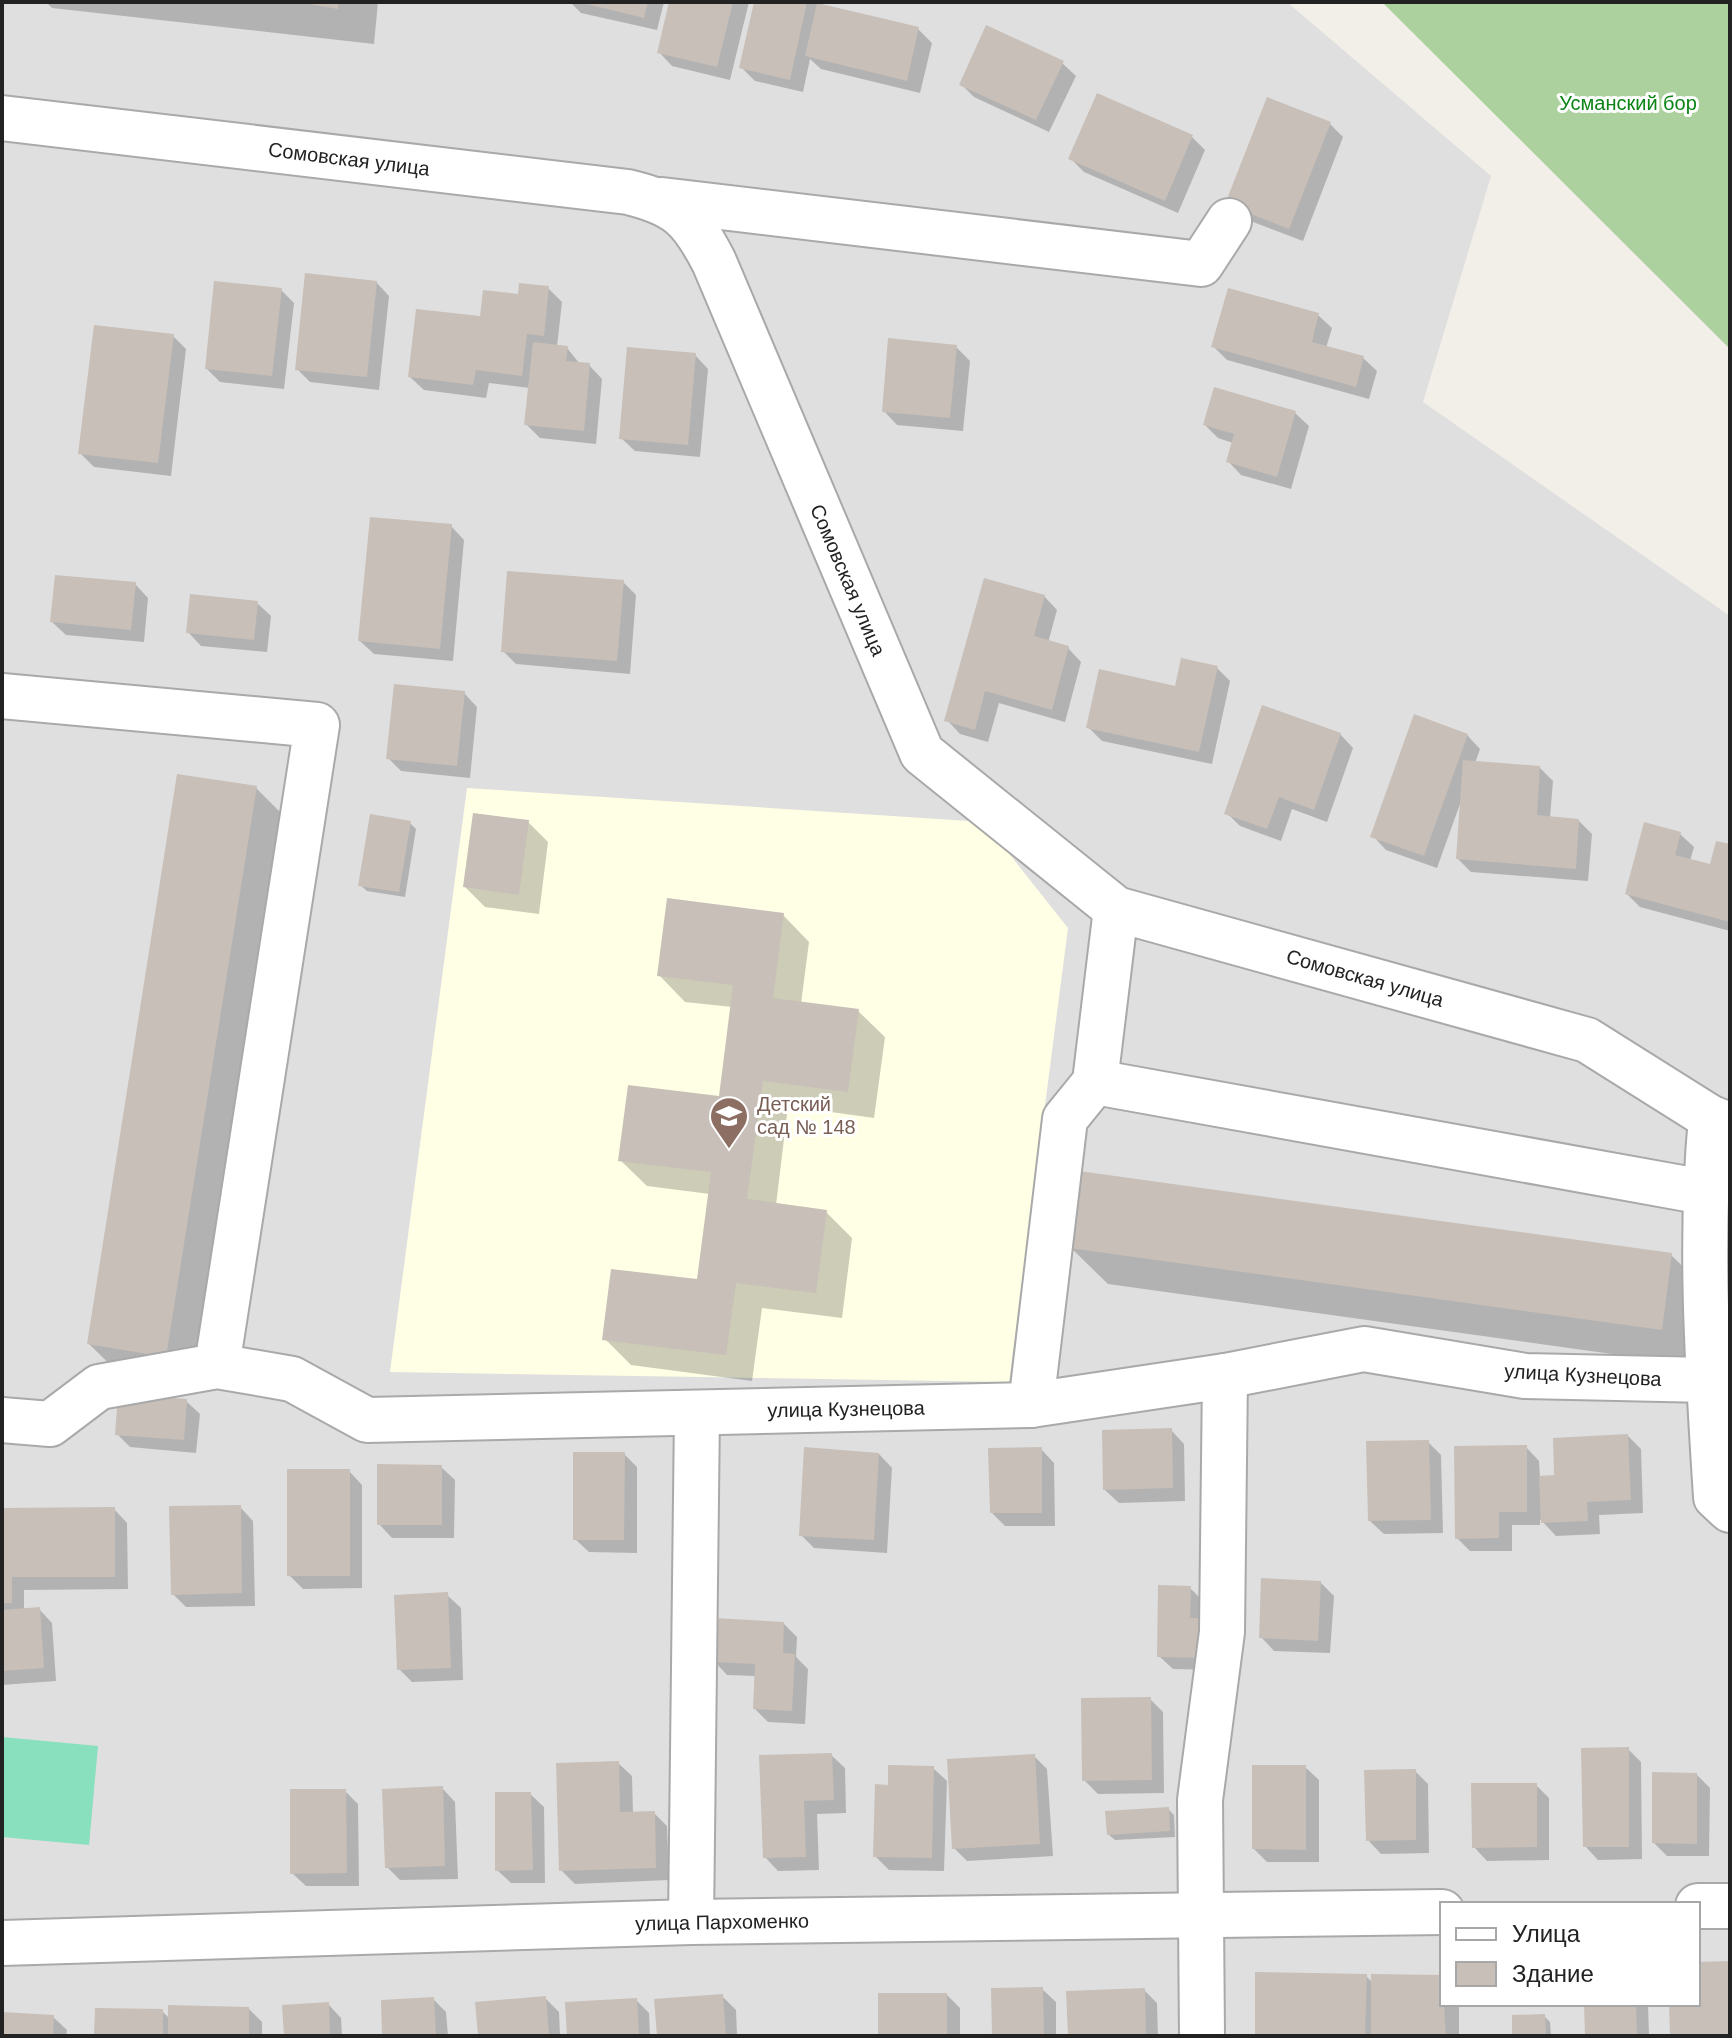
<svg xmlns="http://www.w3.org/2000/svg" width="1732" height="2038" viewBox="0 0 1732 2038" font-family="Helvetica,sans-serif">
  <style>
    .residential { fill: #e0dfdf; fill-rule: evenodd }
    .education { fill: #ffffe5 }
    .forest { fill: #add19e }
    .pitch { fill: #88e0be }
    .shadow { fill: #0003 }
    .building { fill: #c7bfb8 }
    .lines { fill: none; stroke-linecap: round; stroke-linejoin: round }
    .minor-casing { stroke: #a9a9a9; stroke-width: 48 }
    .minor { stroke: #fff; stroke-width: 44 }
    .labels { text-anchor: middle; stroke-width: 6; stroke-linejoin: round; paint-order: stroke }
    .park-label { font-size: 20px; fill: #0c8416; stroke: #fff }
    .street-label { font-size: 20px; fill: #222; stroke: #fff }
    .education-label { font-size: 20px; fill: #785e54; stroke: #fff; text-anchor: start }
  </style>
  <rect width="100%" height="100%" fill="#f2efe9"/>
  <!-- residential -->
  <path class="residential" d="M2,2H1287L1491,176L1423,402L1730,616V2036H2ZM1442,1904H1698V2004H1442Z"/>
  <!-- education -->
  <polygon class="education" points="467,788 984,822 1068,928 1009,1382 390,1372"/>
  <!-- forest -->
  <polygon class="forest" points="1382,2 1730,2 1730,349"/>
  <!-- pitch -->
  <polygon class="pitch" points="2,1737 98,1746 89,1845 2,1837"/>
  <!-- shadow -->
  <g class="shadow">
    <polygon points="46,2 378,2 374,44 52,8"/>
    <polygon points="570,2 664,2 657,30 581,13"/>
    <polygon points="671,2 749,2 730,80 672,66 659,52"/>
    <polygon points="756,2 823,2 822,6 918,29 932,43 920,93 821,69 810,59 803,92 755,81 741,67"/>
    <polygon points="1062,63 1076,76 1049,132 974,97 961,84"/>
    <polygon points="1330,124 1343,137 1303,241 1240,217"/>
    <polygon points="1192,137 1205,150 1178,213 1084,172 1070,158"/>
    <polygon points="376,282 389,296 379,390 310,382 297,369"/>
    <polygon points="548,288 562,302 557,347 567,348 580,364 589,365 602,379 596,444 540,438 526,424 530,388 489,383 486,398 424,390 410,377 482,319"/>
    <polygon points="281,290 294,303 284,389 220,382 207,369"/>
    <polygon points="1318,315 1332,328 1326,348 1363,358 1377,371 1369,399 1227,360 1213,346"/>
    <polygon points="173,336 186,349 171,476 94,467 81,454"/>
    <polygon points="956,347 970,361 963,431 897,425 884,411"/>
    <polygon points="695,355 708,369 700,457 635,451 621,438"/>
    <polygon points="1295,413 1309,426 1291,489 1241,475 1228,461 1233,443 1218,438 1205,425"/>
    <polygon points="451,526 464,540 453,661 374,654 360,641"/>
    <polygon points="623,582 636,595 630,674 516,664 503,651"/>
    <polygon points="135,584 148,598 144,642 66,635 52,622"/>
    <polygon points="1044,596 1057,610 1048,643 1068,648 1081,662 1065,722 999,703 988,742 960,734 947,720"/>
    <polygon points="257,603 271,616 267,652 201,646 188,632"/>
    <polygon points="1217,668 1230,681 1212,764 1102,741 1088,727"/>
    <polygon points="464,693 477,707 470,778 401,771 388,758"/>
    <polygon points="1340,734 1353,748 1327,822 1292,809 1281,841 1240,826 1227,813"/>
    <polygon points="1467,735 1480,749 1475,763 1540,768 1553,781 1550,818 1579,821 1592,834 1588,881 1471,872 1458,859 1460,804 1437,868 1386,850 1373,836"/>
    <polygon points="256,788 293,825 203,1392 126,1380 89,1344"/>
    <polygon points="528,822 548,842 539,914 485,907 465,887"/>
    <polygon points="410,823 416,829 405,897 367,891 360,885"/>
    <polygon points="1680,834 1694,847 1690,861 1711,867 1730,846 1730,931 1640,907 1627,894"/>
    <polygon points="783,915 809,942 801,1004 858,1011 885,1037 874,1118 788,1106 776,1205 826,1212 852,1238 842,1318 762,1308 752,1381 631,1365 605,1339 699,1281 710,1194 647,1186 620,1160 721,1098 732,1007 685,1002 659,975"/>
    <polygon points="1071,1248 1671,1255 1708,1291 1698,1366 1108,1284"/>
    <polygon points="186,1401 200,1414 196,1453 130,1447 117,1434"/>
    <polygon points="1171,1430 1184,1444 1185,1501 1119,1503 1105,1490"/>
    <polygon points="1628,1436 1641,1449 1643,1513 1599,1515 1600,1534 1556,1536 1540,1519 1540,1525 1512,1525 1512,1551 1470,1551 1457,1538 1526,1447 1539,1461 1540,1478 1556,1476"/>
    <polygon points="1428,1442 1441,1455 1443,1533 1384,1534 1370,1521"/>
    <polygon points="1041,1449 1054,1463 1055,1526 1005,1526 992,1513"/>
    <polygon points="624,1454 637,1467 637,1553 589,1552 575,1539"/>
    <polygon points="879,1454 892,1468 887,1553 814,1548 801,1535"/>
    <polygon points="441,1467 455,1480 454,1538 392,1538 379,1524"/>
    <polygon points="349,1471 362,1485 362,1588 303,1589 289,1575"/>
    <polygon points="240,1507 253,1521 255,1606 186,1607 173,1594"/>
    <polygon points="114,1509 127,1523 128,1589 24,1590 24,1610 39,1609 52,1623 56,1681 2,1685 2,1510"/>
    <polygon points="1320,1582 1334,1596 1330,1653 1274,1651 1261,1637"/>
    <polygon points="1190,1588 1203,1601 1222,1670 1173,1669 1159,1656"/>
    <polygon points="447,1595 461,1608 463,1680 412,1682 399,1669"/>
    <polygon points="784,1624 797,1637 796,1657 808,1669 805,1724 768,1722 755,1709 756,1676 727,1675 714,1661"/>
    <polygon points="1150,1699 1163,1712 1164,1793 1098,1794 1084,1780"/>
    <polygon points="1628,1749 1641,1762 1642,1859 1598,1860 1585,1846"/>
    <polygon points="831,1755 845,1768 846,1813 817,1814 819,1870 778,1871 765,1857"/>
    <polygon points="1034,1756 1047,1769 1053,1856 967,1861 954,1848"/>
    <polygon points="618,1763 632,1776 633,1813 654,1813 667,1826 669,1880 575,1884 561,1870"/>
    <polygon points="1305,1767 1319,1780 1319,1862 1267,1862 1254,1849"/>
    <polygon points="933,1768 947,1781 944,1871 889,1870 875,1856 890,1787"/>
    <polygon points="1415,1771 1428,1784 1429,1853 1381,1854 1368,1840"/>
    <polygon points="1697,1775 1710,1788 1709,1856 1667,1856 1654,1843"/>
    <polygon points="1536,1785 1549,1798 1549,1860 1487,1861 1474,1847"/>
    <polygon points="442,1788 455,1802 458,1879 400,1880 387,1867"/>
    <polygon points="345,1791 358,1804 359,1886 306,1886 292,1873"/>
    <polygon points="530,1794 544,1807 545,1883 511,1883 497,1870"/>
    <polygon points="1168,1809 1174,1815 1175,1837 1115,1840 1108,1834"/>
    <polygon points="1366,1976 1373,1983 1442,2004 1459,2004 1459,2036 1257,2036"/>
    <polygon points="1042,1989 1056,2002 1056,2036 994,2036"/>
    <polygon points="1144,1990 1157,2003 1158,2036 1070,2036"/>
    <polygon points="947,1995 960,2008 960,2036 880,2036"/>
    <polygon points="722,1996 736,2010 737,2036 659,2036"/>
    <polygon points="545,1998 559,2012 560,2036 480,2036"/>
    <polygon points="433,1999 446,2012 448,2036 384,2036"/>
    <polygon points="636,2000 649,2013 650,2036 569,2036"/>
    <polygon points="328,2004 341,2018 342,2036 286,2036"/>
    <polygon points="1586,2004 1648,2004 1649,2036 1587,2036"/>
    <polygon points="249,2009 262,2022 262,2036 96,2036 162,2011 170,2019"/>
    <polygon points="2,2014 53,2017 67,2030 66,2036 2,2036"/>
    <polygon points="1544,2016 1550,2022 1551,2036 1514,2036"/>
  </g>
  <!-- building -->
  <g class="building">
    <polygon points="297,2 338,2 338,9"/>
    <polygon points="578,2 648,2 644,18"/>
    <polygon points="669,2 733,2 717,67 657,53"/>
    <polygon points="754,2 807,2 790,80 739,68"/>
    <polygon points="817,3 919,27 907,81 805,56"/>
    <polygon points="986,25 1064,61 1036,120 959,85"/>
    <polygon points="1097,93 1193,135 1165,201 1068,159"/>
    <polygon points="1267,97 1331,122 1289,229 1225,204"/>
    <polygon points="305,273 377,281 367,377 295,370"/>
    <polygon points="214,281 282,288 272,376 205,369"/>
    <polygon points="519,283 549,286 544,336 527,334 522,376 476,370 473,385 408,377 416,309 480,316 483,290 518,294"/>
    <polygon points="1228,288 1319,313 1312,342 1364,356 1356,387 1211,347"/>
    <polygon points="94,325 174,334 158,463 78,454"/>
    <polygon points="888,338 957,345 950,418 882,412"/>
    <polygon points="533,342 568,346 566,361 590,363 584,431 524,425"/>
    <polygon points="627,347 696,353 688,445 619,439"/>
    <polygon points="1214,387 1296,411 1277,477 1226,462 1234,434 1203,425"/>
    <polygon points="370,517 452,524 440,649 358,641"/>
    <polygon points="507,571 624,580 617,661 501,652"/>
    <polygon points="55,575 136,582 131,630 50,622"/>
    <polygon points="984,578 1045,595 1034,636 1069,646 1052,710 985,691 975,730 944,721"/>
    <polygon points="190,594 258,601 254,640 186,633"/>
    <polygon points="1181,658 1218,666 1199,752 1086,728 1099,669 1175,686"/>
    <polygon points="394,684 465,691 457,766 386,759"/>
    <polygon points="1262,705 1341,733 1314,810 1279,797 1267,829 1224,814"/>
    <polygon points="1414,714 1468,734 1424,856 1370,837"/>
    <polygon points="1463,760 1540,766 1537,815 1579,819 1576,869 1456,859"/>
    <polygon points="177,774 257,786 166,1357 87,1344"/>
    <polygon points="473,813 529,820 519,895 463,887"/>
    <polygon points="370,814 411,821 399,892 358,886"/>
    <polygon points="1644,822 1681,832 1675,855 1710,864 1716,841 1730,844 1730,922 1625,894"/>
    <polygon points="667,898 784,913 773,998 859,1009 848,1092 763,1081 747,1199 827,1210 816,1293 736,1283 726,1355 602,1340 611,1269 697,1279 711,1172 618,1161 628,1085 719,1096 733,985 657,976"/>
    <polygon points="1079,1171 1672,1253 1662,1330 1069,1248"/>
    <polygon points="118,1394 187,1399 184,1440 115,1435"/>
    <polygon points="1172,1428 1173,1488 1103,1490 1102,1430"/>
    <polygon points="1628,1434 1631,1500 1587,1502 1588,1521 1541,1523 1539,1476 1554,1475 1553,1438"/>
    <polygon points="1429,1440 1431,1520 1368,1521 1366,1441"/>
    <polygon points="1527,1445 1527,1512 1499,1512 1499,1538 1455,1539 1454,1446"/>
    <polygon points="804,1447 879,1453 874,1540 799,1536"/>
    <polygon points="1042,1447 1042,1513 990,1513 988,1448"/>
    <polygon points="573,1452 625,1452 624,1540 573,1540"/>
    <polygon points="377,1464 442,1465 442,1525 377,1525"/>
    <rect x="287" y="1469" width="63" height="107"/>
    <polygon points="241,1505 242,1593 171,1595 169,1506"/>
    <polygon points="115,1507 115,1577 12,1577 12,1603 2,1603 2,1508"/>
    <polygon points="1261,1578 1321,1581 1318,1641 1259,1638"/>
    <polygon points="1158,1585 1191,1586 1190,1618 1210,1618 1209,1658 1157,1657"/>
    <polygon points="448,1592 451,1668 397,1670 394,1595"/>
    <polygon points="40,1607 44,1668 2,1671 2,1610"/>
    <polygon points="714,1618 784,1622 783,1653 795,1654 792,1711 753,1709 755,1664 712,1662"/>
    <polygon points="1151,1697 1152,1780 1082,1781 1081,1698"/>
    <polygon points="1629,1747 1629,1847 1583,1847 1581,1748"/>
    <polygon points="832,1753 834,1800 804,1801 806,1857 763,1858 759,1755"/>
    <polygon points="1035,1754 1040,1844 952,1849 947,1759"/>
    <polygon points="619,1761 620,1812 655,1811 656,1868 559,1871 556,1763"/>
    <polygon points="888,1765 934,1766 932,1858 873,1857 875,1784 888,1785"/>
    <polygon points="1252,1765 1306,1765 1306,1850 1252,1849"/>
    <polygon points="1416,1769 1416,1840 1366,1841 1364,1770"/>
    <polygon points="1652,1772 1697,1773 1697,1844 1652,1843"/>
    <polygon points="1471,1783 1537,1783 1537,1847 1472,1848"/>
    <polygon points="443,1786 445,1866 385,1868 382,1789"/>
    <polygon points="290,1789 346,1789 347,1873 290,1874"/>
    <polygon points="495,1792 531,1792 533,1870 495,1871"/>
    <polygon points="1169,1807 1170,1831 1107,1835 1105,1811"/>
    <polygon points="1730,1961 1730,2036 1670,2036 1669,2004 1698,2004 1698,1962"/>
    <polygon points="1255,1972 1367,1974 1365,2036 1255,2036"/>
    <polygon points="1371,1974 1442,1975 1446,2036 1371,2036"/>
    <polygon points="1043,1987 1044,2036 992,2036 991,1988"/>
    <polygon points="1145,1988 1146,2036 1068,2036 1066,1991"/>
    <rect x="878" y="1993" width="69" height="43"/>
    <polygon points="723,1994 726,2036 657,2036 654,1999"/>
    <polygon points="546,1996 549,2036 478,2036 475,2002"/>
    <polygon points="434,1997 436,2036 382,2036 381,2000"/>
    <polygon points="637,1998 639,2036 567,2036 565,2002"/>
    <polygon points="329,2002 330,2036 284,2036 282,2005"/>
    <polygon points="1584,2004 1636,2004 1637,2036 1585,2036"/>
    <polygon points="168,2005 249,2007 249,2036 168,2036"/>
    <polygon points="95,2008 163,2009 163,2036 94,2036"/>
    <polygon points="2,2012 54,2015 53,2036 2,2036"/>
    <polygon points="1545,2014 1546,2036 1512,2036 1512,2015"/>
  </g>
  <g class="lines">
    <defs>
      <g id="minor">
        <path d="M2,118L628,192C677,204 691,217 714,262L922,753L1116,909L1587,1040L1711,1118L1730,1125"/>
        <polyline points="662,200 1201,264 1229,221"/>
        <polyline points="2,696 317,725 217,1366"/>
        <polyline points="1095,1082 1704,1192"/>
        <path d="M1711,1118C1699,1244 1708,1371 1716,1497L1730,1510"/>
        <polyline points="1031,1405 1065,1119 1095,1082 1116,909"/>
        <polyline points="2,1420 50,1424 99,1387 217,1366 292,1379 367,1420 1031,1405 1225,1376 1364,1349 1525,1376 1708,1380"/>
        <polyline points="1698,1906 1730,1906"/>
        <polyline points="691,1922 697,1413"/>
        <polyline points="2,1943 691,1922 1442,1912"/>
        <polyline points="1202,2036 1200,1800 1222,1632 1225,1376"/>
      </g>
    </defs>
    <!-- minor casing -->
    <use href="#minor" class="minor-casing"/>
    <!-- minor -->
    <use href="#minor" class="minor"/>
  </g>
  <!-- icons -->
  <defs>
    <symbol id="school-pin" viewBox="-11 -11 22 30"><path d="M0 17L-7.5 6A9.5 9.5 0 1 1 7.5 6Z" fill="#8d6e63" stroke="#fff"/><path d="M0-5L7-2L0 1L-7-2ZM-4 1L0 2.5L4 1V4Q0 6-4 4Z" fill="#fff"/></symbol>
  </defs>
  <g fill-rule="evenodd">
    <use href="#school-pin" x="707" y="1094" width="44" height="60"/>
  </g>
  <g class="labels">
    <!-- park labels -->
    <g class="park-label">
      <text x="1628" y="110">Усманский бор</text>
    </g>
    <!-- street labels -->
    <g class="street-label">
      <text transform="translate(349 159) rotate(7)" y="7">Сомовская улица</text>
      <text transform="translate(848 580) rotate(67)" y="7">Сомовская улица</text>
      <text transform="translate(1365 978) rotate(16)" y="7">Сомовская улица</text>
      <text transform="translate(1583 1375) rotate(3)" y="7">улица Кузнецова</text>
      <text transform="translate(846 1409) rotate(-1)" y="7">улица Кузнецова</text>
      <text transform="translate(722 1922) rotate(-1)" y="7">улица Пархоменко</text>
    </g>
    <!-- education labels -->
    <g class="education-label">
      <text x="757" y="1111">Детский<tspan x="757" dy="23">сад № 148</tspan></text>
    </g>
  </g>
  <!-- border -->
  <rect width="1732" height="2038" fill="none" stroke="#222222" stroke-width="8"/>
  <!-- legend -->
  <rect x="1440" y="1902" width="260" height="104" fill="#ffffff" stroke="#a7a7a7" stroke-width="2"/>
  <rect x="1456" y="1928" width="40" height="12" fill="#ffffff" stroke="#a7a7a7" stroke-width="2"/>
  <text x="1512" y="1942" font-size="24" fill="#222222">Улица</text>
  <rect x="1456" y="1962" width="40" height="24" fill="#c7bfb8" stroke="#a7a7a7" stroke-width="2"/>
  <text x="1512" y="1982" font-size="24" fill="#222222">Здание</text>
</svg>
